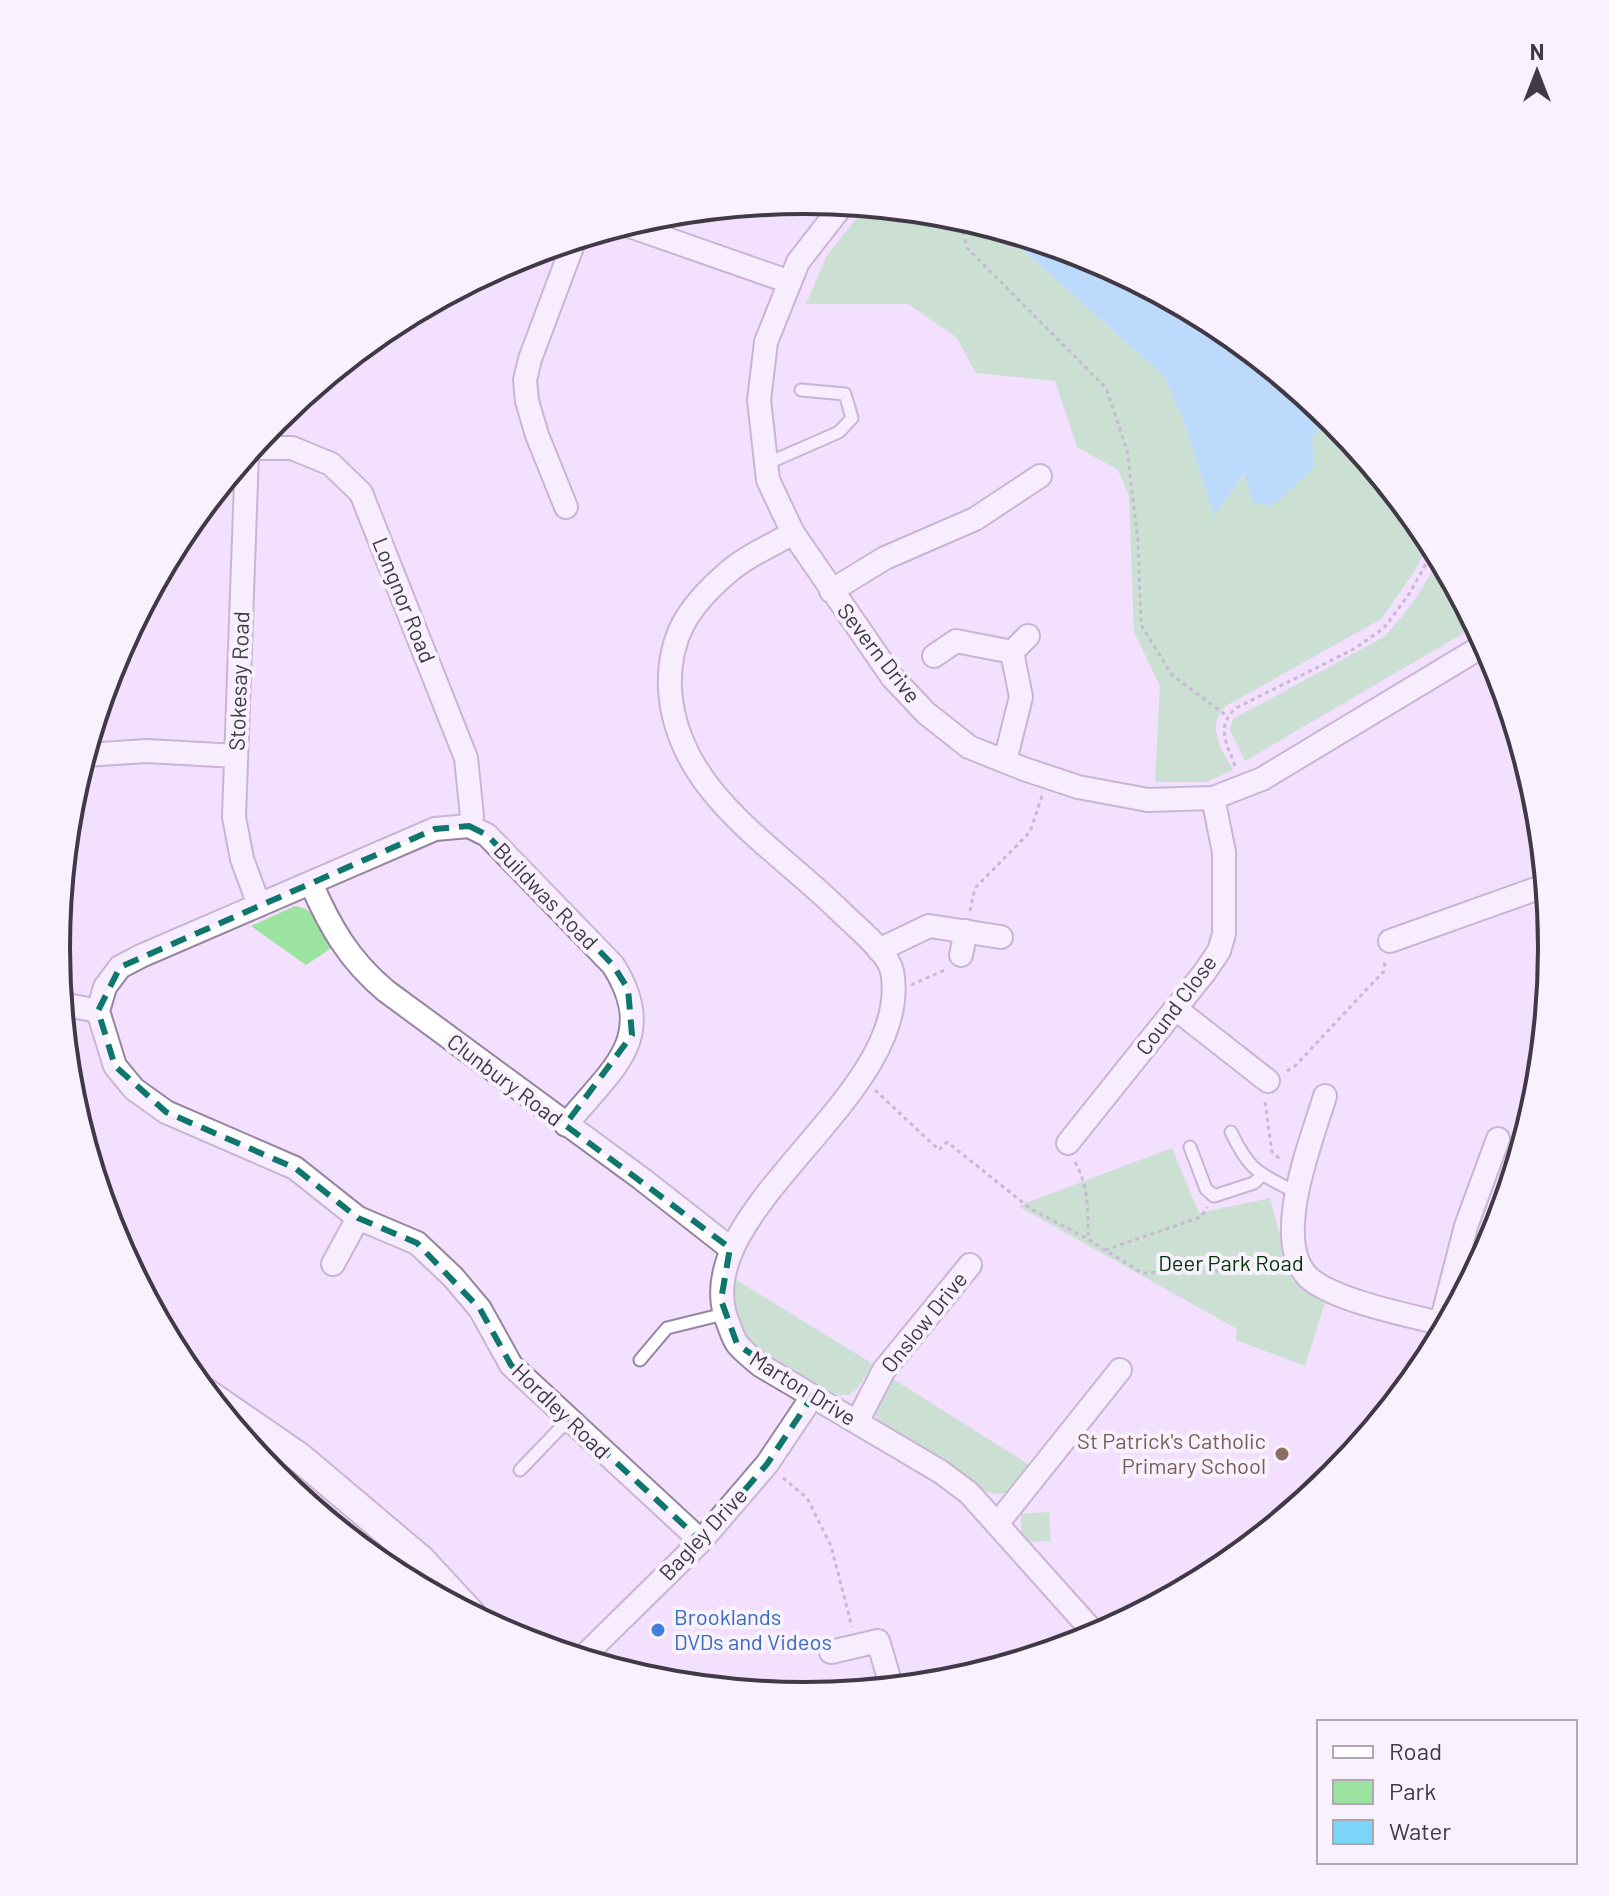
<svg xmlns="http://www.w3.org/2000/svg" width="1609" height="1896" viewBox="0 0 1609 1896" font-family="Barlow,sans-serif">
  <style>
    .green { fill: #9be39e }
    .water { fill: #7ad5f9 }
    .lines { fill: none; stroke-linecap: round; stroke-linejoin: round }
    .service-casing { stroke: #9784a1; stroke-width: 15 }
    .minor-casing { stroke: #9784a1; stroke-width: 26 }
    .tertiary-casing { stroke: #9784a1; stroke-width: 32 }
    .path { stroke: #988aa0; stroke-width: 3; stroke-dasharray: 4 4; stroke-linecap: butt }
    .service { stroke: #fff; stroke-width: 11 }
    .minor { stroke: #fff; stroke-width: 22 }
    .tertiary { stroke: #fff; stroke-width: 28 }
    .marked { fill: none; stroke: #0f766e; stroke-width: 6; stroke-dasharray: 16 10; stroke-linejoin: round }
    .education-dot { fill: #8d6e63; stroke: #f9f1fe; stroke-width: 3 }
    .shop-dot { fill: #3f7fe0; stroke: #f9f1fe; stroke-width: 3 }
    .labels { text-anchor: middle; stroke-width: 8; stroke-linejoin: round; paint-order: stroke }
    .street-label { font-size: 22px; fill: #413946; stroke: #f9f1fe }
    .park-label { font-size: 22px; fill: #003707; stroke: #f9f1fe }
    .education-label { font-size: 22px; fill: #785e54; stroke: #f9f1fe; text-anchor: end }
    .shop-label { font-size: 22px; fill: #366cbe; stroke: #f9f1fe; text-anchor: start }
    .rim { fill: none; stroke: #413946; stroke-width: 4 }
  </style>
  <rect width="100%" height="100%" fill="#f3dffe"/>
  <!-- green -->
  <g class="green">
    <path d="M866,206L951,214L1018,234L1013,241L1164,376L1182,416L1214,515L1246,472L1253,503L1272,505L1314,468L1312,439L1328,414L1427,533L1431,540L1414,572L1381,619L1226,706C1205,725 1222,751 1233,770L1207,782H1155L1160,686L1134,632L1129,496L1118,470L1077,447L1055,381L976,373L956,337L908,304H806L826,257Z"/>
    <path d="M1439,555L1460,594L1456,596L1474,627L1245,761L1230,730L1233,719L1384,637C1406,613 1427,586 1439,555Z"/>
    <path d="M295,906C315,909 321,925 332,941L330,949L306,965L251,926Z"/>
    <polygon points="1172,1148 1199,1213 1270,1198 1292,1281 1326,1299 1305,1366 1236,1340 1237,1329 1018,1206"/>
    <polygon points="733,1278 873,1364 857,1389 849,1395 840,1395 829,1392 764,1359 739,1328"/>
    <polygon points="887,1375 1031,1466 1009,1493 992,1494 981,1489 950,1465 879,1423 872,1407"/>
    <polygon points="1049,1512 1051,1541 1026,1542 1021,1532 1021,1514"/>
  </g>
  <!-- water -->
  <polygon class="water" points="1018,234 1091,257 1221,326 1328,414 1312,439 1314,468 1272,506 1253,503 1245,472 1214,516 1182,416 1164,376 1013,241"/>
  <g class="lines">
    <defs>
      <g id="service">
        <polyline points="766,464 839,432 852,418 845,394 801,390"/>
        <path d="M1231,1132C1250,1172 1259,1173 1297,1193"/>
        <polyline points="1190,1147 1206,1189 1214,1196 1254,1183 1262,1175"/>
        <polyline points="640,1360 667,1328 724,1314"/>
        <polyline points="520,1470 569,1419"/>
      </g>
      <g id="minor">
        <polyline points="844,203 798,262 766,342 759,400 768,480 793,533 892,677 926,713 969,747 1024,769 1078,787 1148,800 1213,798 1262,779 1486,644"/>
        <polyline points="624,224 790,282"/>
        <polyline points="251,448 292,448 331,464 361,493 466,758 472,816 469,826"/>
        <polyline points="247,453 234,817 242,859 259,905"/>
        <polyline points="566,507 537,435 527,401 525,380 530,359 575,239"/>
        <path d="M793,533C771,546 744,557 726,574C688,607 668,637 670,689C676,792 775,846 841,912C855,926 888,952 892,971C916,1096 682,1211 728,1323C731,1330 733,1339 738,1345C744,1352 753,1359 760,1365L941,1472L969,1493L1097,1636"/>
        <polyline points="831,591 885,558 975,519 1040,476"/>
        <polyline points="1012,652 1028,636"/>
        <polyline points="934,656 956,641 1012,652 1021,697 1005,761"/>
        <polyline points="85,755 147,751 236,756"/>
        <path d="M311,883C330,927 349,960 386,991L642,1179L730,1248"/>
        <polyline points="1390,941 1547,885"/>
        <polyline points="879,950 929,926 1001,937"/>
        <polyline points="961,955 966,931"/>
        <polyline points="62,1004 98,1011"/>
        <polyline points="1176,1009 1268,1081"/>
        <path d="M1325,1096C1312,1140 1270,1241 1309,1278C1335,1301 1412,1316 1448,1325"/>
        <path d="M566,1125C610,1070 660,1039 613,965L487,835L469,826L435,829L141,956L120,967L105,987L98,1011L115,1066L134,1089L166,1112L295,1168L358,1218L417,1243L453,1277L480,1309L511,1365L701,1541"/>
        <polyline points="1068,1143 1204,973 1219,951 1224,934 1224,852 1213,798"/>
        <polyline points="333,1264 358,1218"/>
        <polyline points="1441,1323 1466,1226 1498,1139"/>
        <polyline points="857,1422 884,1370 970,1265"/>
        <polyline points="997,1524 1120,1370"/>
        <polyline points="402,1577 421,1560"/>
        <polyline points="831,1652 878,1641 892,1688"/>
        <polyline points="581,1659 701,1541 767,1464 812,1397"/>
      </g>
      <polyline id="tertiary" points="206,1393 299,1457 421,1560 471,1614"/>
    </defs>
    <!-- service casing -->
    <use href="#service" class="service-casing"/>
    <!-- minor casing -->
    <use href="#minor" class="minor-casing"/>
    <!-- tertiary casing -->
    <use href="#tertiary" class="tertiary-casing"/>
    <!-- path -->
    <g class="path">
      <polyline points="959,216 967,248 1106,388 1127,450 1138,541 1141,625 1172,675 1227,716"/>
      <path d="M1235,766C1227,743 1215,727 1236,708L1354,649L1384,628L1409,594L1435,548"/>
      <polyline points="970,911 975,888 1030,832 1042,796"/>
      <polyline points="911,985 947,969"/>
      <polyline points="1287,1071 1295,1066 1384,971 1385,962"/>
      <polyline points="875,1090 939,1150 947,1142 1031,1209 1088,1239 1142,1273 1280,1269"/>
      <polyline points="1265,1102 1272,1152 1282,1161"/>
      <path d="M1075,1162C1089,1187 1088,1211 1088,1239"/>
      <polyline points="1105,1250 1201,1217 1207,1207"/>
      <polyline points="783,1478 807,1498 831,1546 852,1627"/>
    </g>
    <!-- service -->
    <use href="#service" class="service"/>
    <!-- minor -->
    <use href="#minor" class="minor"/>
    <!-- tertiary -->
    <use href="#tertiary" class="tertiary"/>
  </g>
  <!-- marked area -->
  <path d="M0 0H1609V1896H0ZM469,826L487,835L613,965L628,989L632,1035L565,1125L730,1248L721,1300L737,1344L812,1397L767,1464L701,1541L511,1365L480,1309L417,1243L358,1218L295,1168L166,1112L115,1066L98,1011L120,967L435,829Z" fill="#f3dffe" fill-opacity=".55" fill-rule="evenodd"/>
  <path class="marked" d="M469,826L487,835L613,965L628,989L632,1035L565,1125L730,1248L721,1300L737,1344L812,1397L767,1464L701,1541L511,1365L480,1309L417,1243L358,1218L295,1168L166,1112L115,1066L98,1011L120,967L435,829Z"/>
  <!-- markers -->
  <circle class="education-dot" cx="1282" cy="1454" r="8"/>
  <circle class="shop-dot" cx="658" cy="1630" r="8"/>
  <g class="labels">
    <!-- street labels -->
    <g class="street-label">
      <text transform="translate(404 600) rotate(68)" y="8">Longnor Road</text>
      <text transform="translate(879 653) rotate(52)" y="8">Severn Drive</text>
      <text transform="translate(239 681) rotate(-88)" y="8">Stokesay Road</text>
      <text transform="translate(546 896) rotate(46)" y="8">Buildwas Road</text>
      <text transform="translate(1176 1005) rotate(-53)" y="8">Cound Close</text>
      <text transform="translate(505 1080) rotate(37)" y="8">Clunbury Road</text>
      <text transform="translate(924 1322) rotate(-51)" y="8">Onslow Drive</text>
      <text transform="translate(803 1388) rotate(32)" y="8">Marton Drive</text>
      <text transform="translate(561 1411) rotate(44)" y="8">Hordley Road</text>
      <text transform="translate(703 1534) rotate(-47)" y="8">Bagley Drive</text>
    </g>
    <!-- park labels -->
    <g class="park-label">
      <text x="1231" y="1271">Deer Park Road</text>
    </g>
    <!-- education labels -->
    <g class="education-label">
      <text x="1266" y="1449">St Patrick's Catholic<tspan x="1266" dy="25">Primary School</tspan></text>
    </g>
    <!-- shop labels -->
    <g class="shop-label">
      <text x="674" y="1625">Brooklands<tspan x="674" dy="25">DVDs and Videos</tspan></text>
    </g>
  </g>
  <!-- crop -->
  <path d="M0 0H1609V1896H0ZM70 948a734 734 0 1 1 1468 0a734 734 0 1 1-1468 0Z" fill="#f9f1fe" fill-rule="evenodd"/>
  <path class="rim" d="M70 948a734 734 0 1 1 1468 0a734 734 0 1 1-1468 0Z"/>
  <!-- legend -->
  <rect x="1317" y="1720" width="260" height="144" fill="#f9f1fe" stroke="#afa7b4" stroke-width="2"/>
  <rect x="1333" y="1746" width="40" height="12" fill="#ffffff" stroke="#afa7b4" stroke-width="2"/>
  <text x="1389" y="1760" font-size="24" fill="#413946">Road</text>
  <rect x="1333" y="1780" width="40" height="24" fill="#9be39e" stroke="#afa7b4" stroke-width="2"/>
  <text x="1389" y="1800" font-size="24" fill="#413946">Park</text>
  <rect x="1333" y="1820" width="40" height="24" fill="#7ad5f9" stroke="#afa7b4" stroke-width="2"/>
  <text x="1389" y="1840" font-size="24" fill="#413946">Water</text>
  <!-- north arrow -->
  <g transform="translate(1537 72)" stroke="#f9f1fe" stroke-width="6" paint-order="stroke">
  <path d="M0-6L14 30L0 20L-14 30Z" fill="#413946"/>
  <text y="-12" font-size="22" font-weight="bold" text-anchor="middle" fill="#413946">N</text>
  </g>
</svg>
